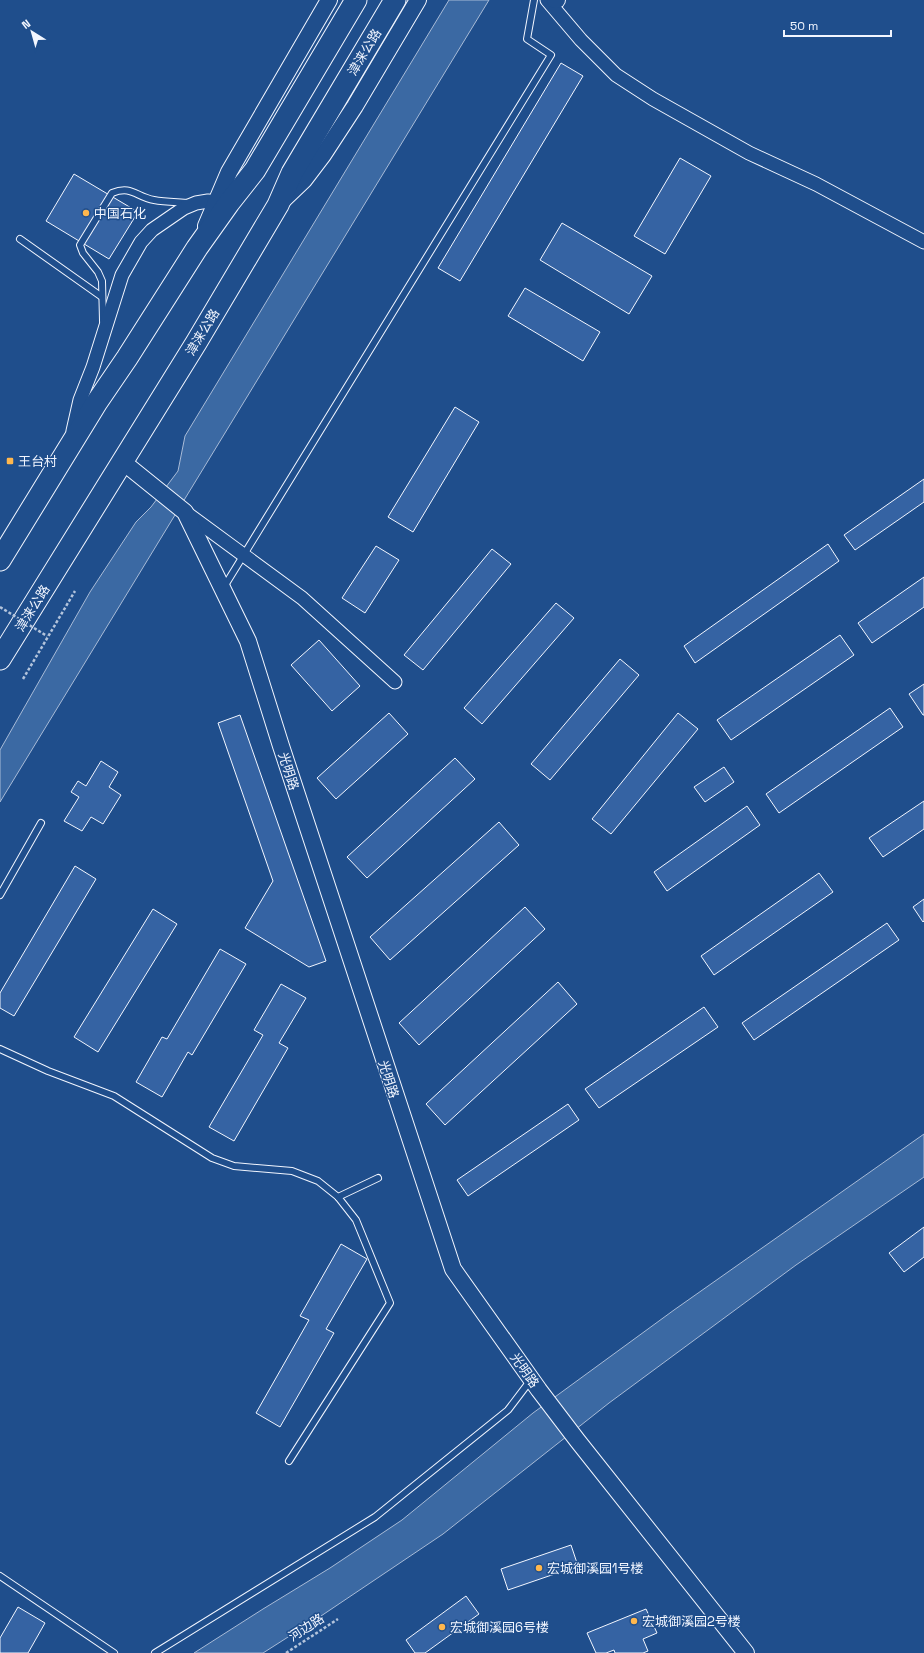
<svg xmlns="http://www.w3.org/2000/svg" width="924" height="1653" viewBox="0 0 924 1653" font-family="'Space Grotesk','Noto Sans SC',sans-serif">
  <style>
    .water { fill: #3b69a3; stroke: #a8bbd7 }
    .building { fill: #3563a3; stroke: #f2f6ff }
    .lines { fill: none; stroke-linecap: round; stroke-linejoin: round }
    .service-casing { stroke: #f2f6ff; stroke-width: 8 }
    .minor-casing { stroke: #f2f6ff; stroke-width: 15 }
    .tertiary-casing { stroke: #f2f6ff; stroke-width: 18 }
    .trunk-casing { stroke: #f2f6ff; stroke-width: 23 }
    .path { stroke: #b3c4dc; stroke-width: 2.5; stroke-dasharray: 3 2; stroke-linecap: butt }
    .service { stroke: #1f4e8c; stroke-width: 6 }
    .minor { stroke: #1f4e8c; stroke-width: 13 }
    .tertiary { stroke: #1f4e8c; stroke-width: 16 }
    .trunk { stroke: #1f4e8c; stroke-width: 21 }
    .path-bridge { stroke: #b3c4dc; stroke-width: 2.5; stroke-dasharray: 3 2; stroke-linecap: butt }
    .poi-dot { fill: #ffb74d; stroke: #1f4e8c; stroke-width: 1.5 }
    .labels { text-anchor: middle; stroke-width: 3; stroke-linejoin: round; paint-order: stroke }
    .street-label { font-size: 13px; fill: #f2f6ff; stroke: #1f4e8c }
    .poi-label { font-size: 13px; fill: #f2f6ff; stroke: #1f4e8c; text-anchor: start }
  </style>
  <rect width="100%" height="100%" fill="#1f4e8c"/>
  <!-- water -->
  <g class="water">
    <polygon points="449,0 489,0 0,802 0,750 90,592 136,522 151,507 178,471 185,436"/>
    <polygon points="924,1134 924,1177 796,1265 609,1403 443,1534 321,1616 263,1653 194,1653 263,1609 330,1568 402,1520 533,1413 674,1310"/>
  </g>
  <!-- building -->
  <g class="building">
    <polygon points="561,63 583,76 460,281 438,268"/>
    <polygon points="680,158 711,176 665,254 634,236"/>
    <polygon points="74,174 138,212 109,259 46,221"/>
    <polygon points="562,223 652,276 629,314 540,260"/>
    <polygon points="525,288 600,332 583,361 508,316"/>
    <polygon points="455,407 479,422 413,532 388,517"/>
    <polygon points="924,479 924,502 855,550 844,535"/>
    <polygon points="828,544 839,561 695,663 684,646"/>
    <polygon points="376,546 399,560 365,613 342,598"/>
    <polygon points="492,549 511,564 423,670 404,655"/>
    <polygon points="924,577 924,607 872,643 858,623"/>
    <polygon points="556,603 574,618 482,724 464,708"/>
    <polygon points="840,635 854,655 731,740 717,720"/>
    <polygon points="319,640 360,686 332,711 291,665"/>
    <polygon points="620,659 639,675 550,780 531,764"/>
    <polygon points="924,684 924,715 923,715 909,694"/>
    <polygon points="890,708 903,727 779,813 766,794"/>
    <polygon points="389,713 408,734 336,799 317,778"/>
    <polygon points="678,713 698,729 611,834 592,819"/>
    <polygon points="240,715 326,961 309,967 245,928 273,881 218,723"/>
    <polygon points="455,758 475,779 367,878 347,857"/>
    <polygon points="101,761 118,772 109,787 121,795 103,824 91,817 82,831 64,821 79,797 71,792 78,781 86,786"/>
    <polygon points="724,767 734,782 705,802 694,787"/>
    <polygon points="924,801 924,829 883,857 869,838"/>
    <polygon points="747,806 760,825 667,891 654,872"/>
    <polygon points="499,822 519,845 390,960 370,937"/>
    <polygon points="75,866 96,879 14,1016 0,1008 0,993"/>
    <polygon points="819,873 833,892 714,975 701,956"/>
    <polygon points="924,899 924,921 923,922 913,907"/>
    <polygon points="525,907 545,929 419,1045 399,1023"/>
    <polygon points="153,909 177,924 98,1052 74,1037"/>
    <polygon points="887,923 899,940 754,1040 742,1023"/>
    <polygon points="220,949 246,964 192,1055 188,1052 162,1097 136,1082 162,1037 167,1039"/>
    <polygon points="558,982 577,1004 445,1125 426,1104"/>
    <polygon points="281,984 306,998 279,1043 288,1048 234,1141 209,1127 263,1035 254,1030"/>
    <polygon points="704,1007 718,1027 599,1108 585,1089"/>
    <polygon points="568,1104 579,1120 468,1196 457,1180"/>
    <polygon points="924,1227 924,1257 904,1272 889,1253"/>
    <polygon points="341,1244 367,1259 326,1329 334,1333 280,1427 256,1413 309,1320 300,1316"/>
    <polygon points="571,1545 578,1566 508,1590 501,1569"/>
    <polygon points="466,1596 479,1614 425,1653 415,1653 406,1640"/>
    <polygon points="18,1607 45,1623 28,1653 0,1653 0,1638"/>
    <polygon points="646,1609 657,1633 643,1639 648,1651 643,1653 615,1653 614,1650 606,1653 596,1653 587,1633"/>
  </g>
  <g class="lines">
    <defs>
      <g id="service">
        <polyline points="20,239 102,297"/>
        <path d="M103,321L102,281L98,272L83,253L80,245L112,193C132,185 136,197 154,200C165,202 177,202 189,203"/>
        <polyline points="224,587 551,55 527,39 534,0"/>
        <polyline points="0,895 41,823"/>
        <polyline points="0,1049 48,1071 114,1096 212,1158 234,1166 292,1171 318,1181 338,1197 356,1220 390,1303 289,1461"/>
        <polyline points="338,1197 378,1178"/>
        <polyline points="0,1576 114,1653"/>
        <polyline points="155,1653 375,1517 508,1410 530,1381"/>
      </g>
      <g id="minor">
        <polyline points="547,0 581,40 616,75 653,99 749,153 816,184 924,242"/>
        <polyline points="73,431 80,400 93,367 122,275 141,242 152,230 184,208 196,203 208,201 224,203"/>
        <polyline points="185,512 302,598 395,682"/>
      </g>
      <g id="tertiary">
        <polyline points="555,0 557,0"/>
        <polyline points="282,201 304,180 323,155 355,106 418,0"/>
        <polyline points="206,226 229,172 329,0"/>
        <polyline points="123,462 185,512 248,641 281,746 453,1269 539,1390 577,1440 746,1653"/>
      </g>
      <g id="trunk">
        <polyline points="0,560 97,402 127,358 197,248 229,203 255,170 356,0"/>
        <polyline points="0,659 196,343 278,205 292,173 395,0"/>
      </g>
    </defs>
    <!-- service casing -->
    <use href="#service" class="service-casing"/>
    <!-- minor casing -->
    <use href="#minor" class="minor-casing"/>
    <!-- tertiary casing -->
    <use href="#tertiary" class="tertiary-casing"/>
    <!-- trunk casing -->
    <use href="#trunk" class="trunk-casing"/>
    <!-- path -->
    <g class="path">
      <polyline points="23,679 75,591"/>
      <polyline points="286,1653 338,1619"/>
    </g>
    <!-- service -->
    <use href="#service" class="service"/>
    <!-- minor -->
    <use href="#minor" class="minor"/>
    <!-- tertiary -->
    <use href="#tertiary" class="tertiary"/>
    <!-- trunk -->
    <use href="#trunk" class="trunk"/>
    <!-- path-bridge -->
    <polyline class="path-bridge" points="0,607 47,636"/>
  </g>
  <!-- markers -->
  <g class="poi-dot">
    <circle cx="86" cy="213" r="4"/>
    <rect x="6" y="457" width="8" height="8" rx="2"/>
    <circle cx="539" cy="1568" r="4"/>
    <circle cx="634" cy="1621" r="4"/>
    <circle cx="442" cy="1627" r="4"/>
  </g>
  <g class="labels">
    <!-- street labels -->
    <g class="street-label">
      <text transform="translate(364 52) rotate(-59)" y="5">津涞公路</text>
      <text transform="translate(202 332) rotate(-59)" y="5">津涞公路</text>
      <text transform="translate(32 608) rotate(-58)" y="5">津涞公路</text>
      <text transform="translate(289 771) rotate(72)" y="5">光明路</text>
      <text transform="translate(389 1079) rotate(72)" y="5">光明路</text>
      <text transform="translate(525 1370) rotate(55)" y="5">光明路</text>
      <text transform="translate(306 1627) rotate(-33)" y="5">河边路</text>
    </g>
    <!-- poi labels -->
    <g class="poi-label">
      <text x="94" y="218">中国石化</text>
      <text x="18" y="466">王台村</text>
      <text x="547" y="1573">宏城御溪园1号楼</text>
      <text x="642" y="1626">宏城御溪园2号楼</text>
      <text x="450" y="1632">宏城御溪园6号楼</text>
    </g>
  </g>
  <!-- north arrow -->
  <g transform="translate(32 32) rotate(323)" stroke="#1f4e8c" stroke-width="3" paint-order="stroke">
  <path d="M0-3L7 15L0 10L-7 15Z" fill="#f2f6ff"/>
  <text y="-6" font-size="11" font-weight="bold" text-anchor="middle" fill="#f2f6ff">N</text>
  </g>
  <!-- scale -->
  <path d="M784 30v6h107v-6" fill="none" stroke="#f2f6ff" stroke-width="2"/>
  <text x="790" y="30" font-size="12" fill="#f2f6ff" stroke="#1f4e8c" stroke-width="3" paint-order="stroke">50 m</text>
</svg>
